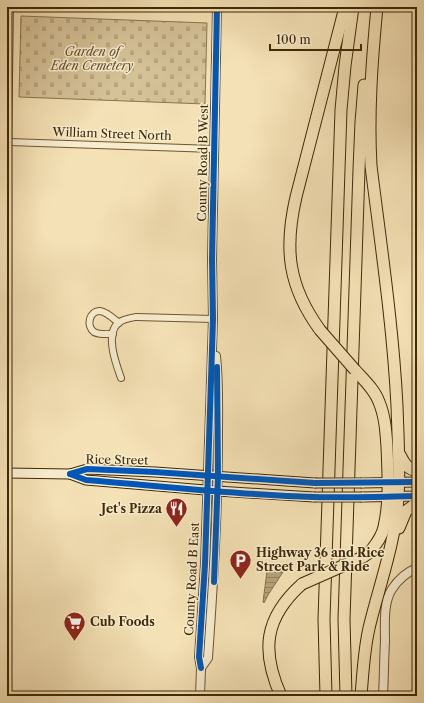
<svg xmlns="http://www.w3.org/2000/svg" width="424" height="703" viewBox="0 0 424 703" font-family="'Libre Caslon Text',serif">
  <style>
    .cemetery { fill: url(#cemetery-stones); stroke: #8a764e }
    .water { fill: url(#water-rules); stroke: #86724b }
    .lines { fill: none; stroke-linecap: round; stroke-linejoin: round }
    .minor-casing { stroke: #6c5731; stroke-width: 8 }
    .tertiary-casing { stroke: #6c5731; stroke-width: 10 }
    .secondary-casing { stroke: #3f2905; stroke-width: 11 }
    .motorway-casing { stroke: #3f2905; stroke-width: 13 }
    .minor { stroke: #f8eccf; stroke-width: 6 }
    .tertiary { stroke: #f8eccf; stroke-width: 8 }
    .secondary { stroke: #f8eccf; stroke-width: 9 }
    .motorway { stroke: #f4e1b5; stroke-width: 11 }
    .secondary-bridge-casing { stroke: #3f2905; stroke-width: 11; stroke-linecap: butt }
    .motorway-bridge-casing { stroke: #3f2905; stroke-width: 13; stroke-linecap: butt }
    .secondary-bridge { stroke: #f8eccf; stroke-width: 9 }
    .motorway-bridge { stroke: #f4e1b5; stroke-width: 11 }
    .cycleway-casing { stroke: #f8eccf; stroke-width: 8 }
    .cycleway { stroke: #0057b8; stroke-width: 6 }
    .labels { text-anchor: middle; stroke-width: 3; stroke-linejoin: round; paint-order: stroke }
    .park-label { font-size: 12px; font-style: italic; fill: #644f2a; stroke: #f8eccf }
    .street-label { font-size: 12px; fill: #3f2905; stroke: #f8eccf }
    .poi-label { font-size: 12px; font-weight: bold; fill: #3f2905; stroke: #f8eccf; text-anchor: start }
  </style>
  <defs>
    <pattern id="cemetery-stones" width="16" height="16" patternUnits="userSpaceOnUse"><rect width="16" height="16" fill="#d5c297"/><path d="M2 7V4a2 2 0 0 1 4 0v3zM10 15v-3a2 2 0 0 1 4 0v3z" fill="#b8a781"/></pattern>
    <pattern id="water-rules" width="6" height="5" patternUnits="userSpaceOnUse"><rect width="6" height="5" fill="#b6a279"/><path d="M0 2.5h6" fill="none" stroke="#958461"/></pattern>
  </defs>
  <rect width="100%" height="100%" fill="#f4e1b5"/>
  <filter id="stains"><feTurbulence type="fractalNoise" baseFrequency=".005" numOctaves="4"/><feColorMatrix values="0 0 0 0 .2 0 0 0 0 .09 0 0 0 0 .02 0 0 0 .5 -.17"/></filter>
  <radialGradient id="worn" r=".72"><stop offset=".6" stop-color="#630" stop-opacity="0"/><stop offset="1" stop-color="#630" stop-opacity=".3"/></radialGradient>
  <!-- cemetery -->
  <polygon class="cemetery" points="21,16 207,23 205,104 19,97"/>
  <!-- water -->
  <polygon class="water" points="270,569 283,572 268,595 264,603 263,602 267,571"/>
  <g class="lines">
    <defs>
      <g id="minor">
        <polyline points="9,142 214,149"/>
        <polyline points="7,220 10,7"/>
        <path d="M113,334C108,334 99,335 94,332C86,326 89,311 100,311C107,312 114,319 119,323"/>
        <path d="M121,378C116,364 105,335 118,323C123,319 130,318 136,317L213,319"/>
      </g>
      <g id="tertiary">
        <path d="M201,668L208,658C213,585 218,512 218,438C218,411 219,383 216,356"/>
        <polyline points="200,696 201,668 199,657 205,564 213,319 212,259 217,7"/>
        <path d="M383,696C384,678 384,659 385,641C385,625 383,603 392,589C398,580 407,572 417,568"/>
      </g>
      <g id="secondary">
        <polyline points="7,473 70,474 87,469 155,472 315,483"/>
        <polyline points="70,474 86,480 217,491 314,497"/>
        <polyline points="362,483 417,482"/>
        <polyline points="362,497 417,496"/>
      </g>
      <g id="motorway">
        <path d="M320,330C288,286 284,249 296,197L345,7"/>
        <path d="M355,370C364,380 375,390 379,402C385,416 386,432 387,447C388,474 390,501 384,527C382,537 376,544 370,552"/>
        <path d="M400,455C404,463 407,469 417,471"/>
        <polyline points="399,528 406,511 417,503"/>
        <path d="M281,696C261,651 264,618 302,584"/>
        <polyline points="326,696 324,619 341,110 345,66 353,7"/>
        <polyline points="346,696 344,619 359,170 361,122 364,85"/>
        <path d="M361,696C363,672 364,647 370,624C380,583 396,540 398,497C400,467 398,437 397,406C393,326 381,246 371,166C368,113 372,60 377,7"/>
      </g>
    </defs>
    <!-- minor casing -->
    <use href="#minor" class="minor-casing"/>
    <!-- tertiary casing -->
    <use href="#tertiary" class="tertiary-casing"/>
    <!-- secondary casing -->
    <use href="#secondary" class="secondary-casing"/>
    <!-- motorway casing -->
    <use href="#motorway" class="motorway-casing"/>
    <!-- minor -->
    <use href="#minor" class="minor"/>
    <!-- tertiary -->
    <use href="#tertiary" class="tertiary"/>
    <!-- secondary -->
    <use href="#secondary" class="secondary"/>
    <!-- motorway -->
    <use href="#motorway" class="motorway"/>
    <defs>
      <g id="secondary-bridge">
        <polyline points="315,483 362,483"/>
        <polyline points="314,497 362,497"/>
      </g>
      <g id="motorway-bridge">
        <polyline points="320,330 355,370"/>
        <polyline points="302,584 363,557 370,552"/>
      </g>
    </defs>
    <!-- secondary-bridge casing -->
    <use href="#secondary-bridge" class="secondary-bridge-casing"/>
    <!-- motorway-bridge casing -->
    <use href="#motorway-bridge" class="motorway-bridge-casing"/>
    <!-- secondary-bridge -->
    <use href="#secondary-bridge" class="secondary-bridge"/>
    <!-- motorway-bridge -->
    <use href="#motorway-bridge" class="motorway-bridge"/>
    <defs>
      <g id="cycleway">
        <path d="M70,474L86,480C162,486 238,495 314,497C348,498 383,497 417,496"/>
        <polyline points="70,474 87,469 155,472 315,483 417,482"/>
        <polyline points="214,582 218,476 217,367"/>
        <polyline points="201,668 199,657 205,564 213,319 212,259 217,7"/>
      </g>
    </defs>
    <!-- cycleway casing -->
    <use href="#cycleway" class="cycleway-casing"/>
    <!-- cycleway -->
    <use href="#cycleway" class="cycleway"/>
  </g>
  <!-- icons -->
  <defs>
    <symbol id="restaurant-pin" viewBox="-11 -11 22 30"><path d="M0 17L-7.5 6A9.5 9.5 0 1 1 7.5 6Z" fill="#8f2418" stroke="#f8eccf"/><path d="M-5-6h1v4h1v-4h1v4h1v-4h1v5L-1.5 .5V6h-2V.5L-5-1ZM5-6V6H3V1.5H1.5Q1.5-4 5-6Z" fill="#fff"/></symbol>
    <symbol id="parking-pin" viewBox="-11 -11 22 30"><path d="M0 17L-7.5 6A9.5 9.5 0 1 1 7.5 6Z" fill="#8f2418" stroke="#f8eccf"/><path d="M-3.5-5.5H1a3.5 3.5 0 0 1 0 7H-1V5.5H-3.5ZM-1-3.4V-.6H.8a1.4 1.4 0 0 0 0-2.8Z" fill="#fff"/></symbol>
    <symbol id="supermarket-pin" viewBox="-11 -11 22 30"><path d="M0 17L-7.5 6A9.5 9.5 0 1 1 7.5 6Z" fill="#8f2418" stroke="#f8eccf"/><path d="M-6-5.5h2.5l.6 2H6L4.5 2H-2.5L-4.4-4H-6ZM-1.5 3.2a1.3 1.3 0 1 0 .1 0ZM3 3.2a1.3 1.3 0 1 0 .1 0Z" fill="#fff"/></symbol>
  </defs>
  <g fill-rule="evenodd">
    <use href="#restaurant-pin" x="164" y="496" width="25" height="34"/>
    <use href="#parking-pin" x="228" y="548" width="25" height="34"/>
    <use href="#supermarket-pin" x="62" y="610" width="25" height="34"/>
  </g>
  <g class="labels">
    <!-- park labels -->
    <g class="park-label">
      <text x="92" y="56">Garden of<tspan x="92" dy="14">Eden Cemetery</tspan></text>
    </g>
    <!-- street labels -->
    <g class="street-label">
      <text transform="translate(112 134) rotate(2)" y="4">William Street North</text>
      <text transform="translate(203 163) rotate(-89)" y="4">County Road B West</text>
      <text transform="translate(117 460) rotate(1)" y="4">Rice Street</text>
      <text transform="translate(192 579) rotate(-87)" y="4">County Road B East</text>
    </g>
    <!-- poi labels -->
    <g class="poi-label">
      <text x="162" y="513" text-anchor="end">Jet's Pizza</text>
      <text x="256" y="557">Highway 36 and Rice<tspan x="256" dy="14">Street Park &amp; Ride</tspan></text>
      <text x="90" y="626">Cub Foods</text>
    </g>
  </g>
  <!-- margin -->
  <rect width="424" height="703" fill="none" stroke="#f4e1b5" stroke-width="24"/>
  <rect x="8" y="8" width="408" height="687" fill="none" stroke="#3f2905" stroke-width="2"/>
  <rect x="12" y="12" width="400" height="679" fill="none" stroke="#3f2905"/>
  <!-- scale -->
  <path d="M270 44v6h91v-6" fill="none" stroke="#3f2905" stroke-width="2"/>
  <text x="276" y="44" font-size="12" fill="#3f2905" stroke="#f8eccf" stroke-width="3" paint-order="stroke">100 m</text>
  <rect width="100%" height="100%" filter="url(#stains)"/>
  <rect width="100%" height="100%" fill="url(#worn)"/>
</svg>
